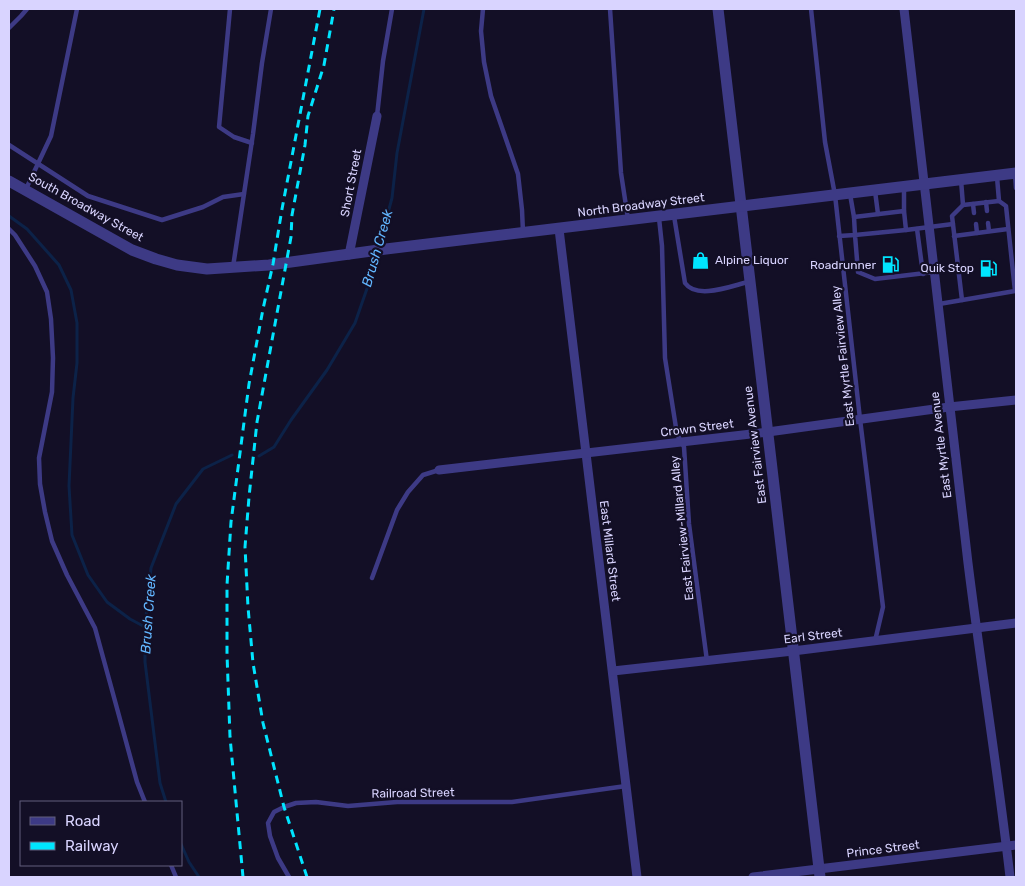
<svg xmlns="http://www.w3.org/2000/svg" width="1025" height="886" viewBox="0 0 1025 886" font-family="Rubik,sans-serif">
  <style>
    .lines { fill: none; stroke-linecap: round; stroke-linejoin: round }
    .stream { stroke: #0c2248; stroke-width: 3 }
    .service { stroke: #3d3a85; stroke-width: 4.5 }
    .minor { stroke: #3d3a85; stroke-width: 9 }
    .tertiary { stroke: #3d3a85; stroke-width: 11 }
    .rail { stroke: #00e5ff; stroke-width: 3; stroke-dasharray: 8 6; stroke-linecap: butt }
    .labels { text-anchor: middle; stroke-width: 4.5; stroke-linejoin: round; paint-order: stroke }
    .street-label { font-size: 12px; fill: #d9d4ff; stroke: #130f26 }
    .poi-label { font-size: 12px; fill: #d9d4ff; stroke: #130f26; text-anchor: end }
    .water-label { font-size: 14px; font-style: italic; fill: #62b6ff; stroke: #130f26 }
  </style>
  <rect width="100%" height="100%" fill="#130f26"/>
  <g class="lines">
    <!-- stream -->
    <g class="stream">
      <polyline points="9,216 27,229 59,265 71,290 77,323 77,363 73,398 69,486 72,535 88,575 107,602 130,619 145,627"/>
      <polyline points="379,246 392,198 397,153 424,9"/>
      <polyline points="259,456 274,447 291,420 327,370 355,323 370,280 377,252"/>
      <polyline points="166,802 160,783 145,662 145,627 151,568 176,504 203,469 232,455"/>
      <polyline points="181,844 189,862 199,877"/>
    </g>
    <!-- service -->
    <g class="service">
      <polyline points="230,9 219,127 234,137 252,143"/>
      <polyline points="483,9 481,31 484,62 491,96 518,174 522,210 523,232"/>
      <polyline points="610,9 621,173 628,219"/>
      <polyline points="811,9 825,142 835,195 860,419 883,607 875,641"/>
      <polyline points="9,28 21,16 27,9"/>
      <polyline points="377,116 383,61 392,9"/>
      <polyline points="9,145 88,196 162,220 203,207 223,197 244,194"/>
      <polyline points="1015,174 1016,188"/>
      <polyline points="961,180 963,205 999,201 997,177"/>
      <polyline points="904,187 904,211"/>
      <polyline points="26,189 51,136 77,9"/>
      <polyline points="875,191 878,214"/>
      <polyline points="850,194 854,217 904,211 906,230 855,235 858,272 875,279 934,272"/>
      <polyline points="986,202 987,211"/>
      <polyline points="973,204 974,213"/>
      <path d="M674,216L685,283C697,300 731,286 748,282"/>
      <polyline points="659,218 662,246 665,358 677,434 684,447 689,524 707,661"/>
      <polyline points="988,223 989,231"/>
      <polyline points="976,224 977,233"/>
      <polyline points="9,229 15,235 35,266 47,292 51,319 53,358 52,392 39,458 40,484 45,512 52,541 67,575 95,628 118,712 137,782 145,802"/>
      <polyline points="917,229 923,274"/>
      <polyline points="906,230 953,224"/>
      <polyline points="839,236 855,235 854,217"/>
      <polyline points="954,236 1008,229"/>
      <polyline points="233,267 253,134 262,63 271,9"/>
      <polyline points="962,300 952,216 963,205"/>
      <polyline points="939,304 1015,291 1006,206 999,201"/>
      <polyline points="372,578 397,510 408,492 423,475 439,470"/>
      <polyline points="171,865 176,877"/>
      <polyline points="289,877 278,858 270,836 268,823 274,812 284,807 296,803 316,802 348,806 397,802 512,802 626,786"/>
    </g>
    <!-- minor -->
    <g class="minor">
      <path d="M904,9C927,194 946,379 968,563C981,668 998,772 1010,877"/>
      <polyline points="559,229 637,877"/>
      <polyline points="349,255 377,116"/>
      <polyline points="439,470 768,432 949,407 1016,400"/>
      <polyline points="613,671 793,651 1016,623"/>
      <polyline points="753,877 1016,845"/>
    </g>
    <!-- tertiary -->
    <g class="tertiary">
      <polyline points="718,9 820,877"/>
      <polyline points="9,181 132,250 156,259 177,265 207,269 269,265 386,249 1016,173"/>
    </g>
    <!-- rail -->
    <g class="rail">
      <polyline points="243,877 230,737 227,654 227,585 231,522 249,384 263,309 273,264 282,209 320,9"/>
      <polyline points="307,877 284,807 263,723 253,663 248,607 245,547 249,497 257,422 291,237 292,215 305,145 308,116 324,65 334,9"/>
    </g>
  </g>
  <!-- icons -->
  <defs>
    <symbol id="shop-bare" viewBox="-9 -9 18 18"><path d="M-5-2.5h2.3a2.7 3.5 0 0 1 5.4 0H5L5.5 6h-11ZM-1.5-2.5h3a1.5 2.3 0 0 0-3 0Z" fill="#00e5ff" stroke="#130f26" stroke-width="2.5" paint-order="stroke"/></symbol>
    <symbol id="fuel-bare" viewBox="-9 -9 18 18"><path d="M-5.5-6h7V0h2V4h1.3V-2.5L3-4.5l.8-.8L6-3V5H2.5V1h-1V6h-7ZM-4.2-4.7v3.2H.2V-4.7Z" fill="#00e5ff" stroke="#130f26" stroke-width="2.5" paint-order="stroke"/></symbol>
  </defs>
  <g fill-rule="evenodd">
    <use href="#shop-bare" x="688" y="248" width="25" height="25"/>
    <use href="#fuel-bare" x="878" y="252" width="25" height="25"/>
    <use href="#fuel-bare" x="976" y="256" width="25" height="25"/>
  </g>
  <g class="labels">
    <!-- street labels -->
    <g class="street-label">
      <text transform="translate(351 183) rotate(-79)" y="4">Short Street</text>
      <text transform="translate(641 205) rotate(-7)" y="4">North Broadway Street</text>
      <text transform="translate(86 207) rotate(29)" y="4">South Broadway Street</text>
      <text transform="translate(843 356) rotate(-96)" y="4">East Myrtle Fairview Alley</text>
      <text transform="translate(697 428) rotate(-7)" y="4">Crown Street</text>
      <text transform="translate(755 445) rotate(-97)" y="4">East Fairview Avenue</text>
      <text transform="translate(941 445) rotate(-97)" y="4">East Myrtle Avenue</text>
      <text transform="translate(682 528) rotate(-96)" y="4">East Fairview-Millard Alley</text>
      <text transform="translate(610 551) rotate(83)" y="4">East Millard Street</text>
      <text transform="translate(813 636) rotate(-7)" y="4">Earl Street</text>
      <text transform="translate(413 793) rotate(-1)" y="4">Railroad Street</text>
      <text transform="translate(883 849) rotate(-7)" y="4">Prince Street</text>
    </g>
    <!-- poi labels -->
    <g class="poi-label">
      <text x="715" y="264" text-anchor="start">Alpine Liquor</text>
      <text x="876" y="269">Roadrunner</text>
      <text x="974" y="272">Quik Stop</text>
    </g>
    <!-- water labels -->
    <g class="water-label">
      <text transform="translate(377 248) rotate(-74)" y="5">Brush Creek</text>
      <text transform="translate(148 614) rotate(-86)" y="5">Brush Creek</text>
    </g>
  </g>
  <!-- border -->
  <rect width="1025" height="886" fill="none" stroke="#d9d4ff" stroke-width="20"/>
  <!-- legend -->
  <rect x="20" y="801" width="162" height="65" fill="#130f26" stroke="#625e7d"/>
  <rect x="30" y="817" width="25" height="8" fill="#3d3a85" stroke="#625e7d"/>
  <text x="65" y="826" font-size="15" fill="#d9d4ff">Road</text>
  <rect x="30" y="842" width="25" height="8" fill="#00e5ff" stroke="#625e7d"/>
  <text x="65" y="851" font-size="15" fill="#d9d4ff">Railway</text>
</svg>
